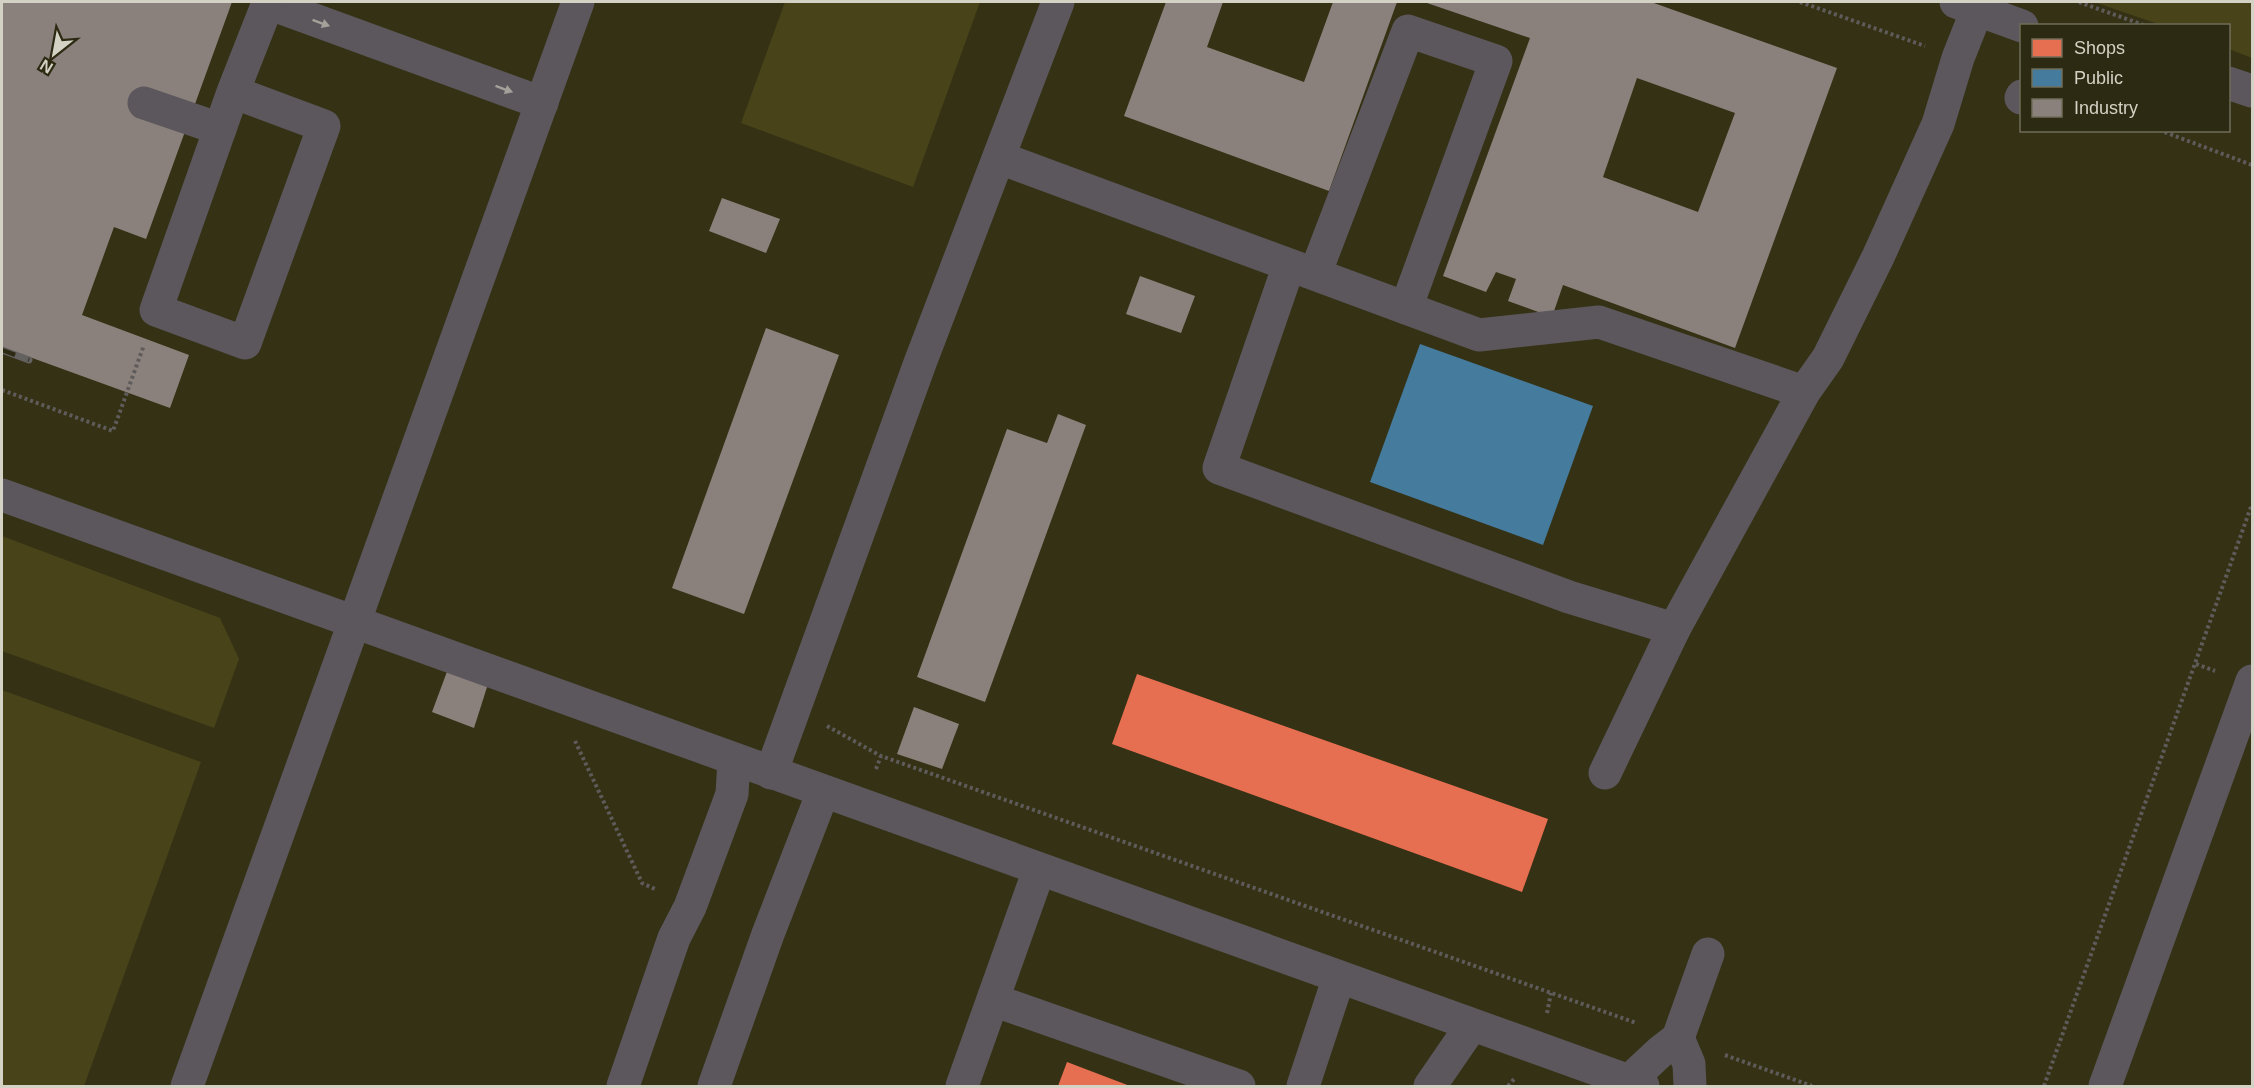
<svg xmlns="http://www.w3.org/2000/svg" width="2254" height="1088" viewBox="0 0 2254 1088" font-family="Helvetica,sans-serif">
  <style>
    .built { fill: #353115; fill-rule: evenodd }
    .green { fill: #484319 }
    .shops { fill: #e76f51 }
    .public { fill: #457b9d }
    .industry { fill: #8a817c; fill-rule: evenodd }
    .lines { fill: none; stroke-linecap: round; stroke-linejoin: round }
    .path { stroke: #5e5b5a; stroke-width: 4; stroke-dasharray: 3 3; stroke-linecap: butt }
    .minor { stroke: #5c575c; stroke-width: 33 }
    .rail-casing { stroke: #646161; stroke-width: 7 }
    .rail { stroke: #2c2a12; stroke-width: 4.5; stroke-dasharray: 14; stroke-linecap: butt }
    .oneway { fill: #a4a19a }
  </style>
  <rect width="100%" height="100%" fill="#262518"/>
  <!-- built -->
  <path class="built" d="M2,2H2252V1086H2ZM2022,26H2228V130H2022Z"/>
  <!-- green -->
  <g class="green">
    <polygon points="785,2 980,2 913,187 741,123"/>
    <polygon points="2094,2 2252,2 2252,58 2229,49 2228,26 2161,25"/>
    <polygon points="2,536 220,618 239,659 214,728 2,651"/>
    <polygon points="2,690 201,762 84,1086 2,1086"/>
  </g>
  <!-- shops -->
  <g class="shops">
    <polygon points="1137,674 1548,819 1522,892 1112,744"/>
    <polygon points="1067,1062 1130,1086 1058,1086"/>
  </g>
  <!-- public -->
  <polygon class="public" points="1420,344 1593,406 1543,545 1370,482"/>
  <!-- industry -->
  <g class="industry">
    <polygon points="2,2 232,2 146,239 114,227 82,315 189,355 170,408 2,347"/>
    <polygon points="1166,2 1223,2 1207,47 1304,82 1333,2 1397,2 1329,191 1124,116"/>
    <path d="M1424,2H1651L1837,68L1735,348L1563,285L1552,317L1508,301L1516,279L1496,272L1486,292L1443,276L1530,38ZM1637,78L1735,113L1698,212L1603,177Z"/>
    <polygon points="722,198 780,219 766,253 709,231"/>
    <polygon points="1140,276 1195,296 1181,333 1126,314"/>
    <polygon points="766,328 839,355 744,614 672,588"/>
    <polygon points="1058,414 1086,425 985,702 917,677 1007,429 1047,443"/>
    <polygon points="448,669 488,684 474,728 432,712"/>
    <polygon points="914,707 959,724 942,769 897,754"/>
  </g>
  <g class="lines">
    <!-- path -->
    <g class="path">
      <polyline points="1800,2 1925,46"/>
      <polyline points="2079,2 2146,26"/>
      <polyline points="2159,130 2252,165"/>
      <polyline points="2,390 113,431 144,345"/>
      <polyline points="2196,664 2215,671"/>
      <polyline points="827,726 881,756 1636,1023"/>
      <polyline points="575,741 642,883 657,890"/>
      <polyline points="876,769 881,756"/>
      <polyline points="1547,1013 1551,993"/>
      <polyline points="1725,1055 1812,1086"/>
      <polyline points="1508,1086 1514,1079"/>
      <polyline points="2044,1086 2252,504"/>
    </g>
    <!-- minor -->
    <g class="minor">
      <polyline points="268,2 268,3 542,103"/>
      <polyline points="1956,2 2022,26"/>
      <polyline points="2228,83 2252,91"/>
      <polyline points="233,92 324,126 245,343 156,310 233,92 268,3"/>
      <polyline points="2021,98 2022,96"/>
      <polyline points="144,103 220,129"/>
      <polyline points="1000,158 1479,335 1599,322 1804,392"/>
      <polyline points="1289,265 1219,468 1569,597 1674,629"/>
      <polyline points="1315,274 1408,31 1496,61 1406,308"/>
      <polyline points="2,495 1643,1086"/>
      <polyline points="771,773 920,363 1058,2"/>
      <polyline points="1605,773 1674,629 1804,392 1828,358 1878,257 1938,124 1958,58 1977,10"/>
      <polyline points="993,1000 1239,1086"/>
      <polyline points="1678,1038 1689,1064 1690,1086"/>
      <polyline points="1629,1081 1660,1052 1678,1038 1708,954"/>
      <polyline points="187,1086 578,2"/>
      <polyline points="623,1086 674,938 690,907 732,794 734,760"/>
      <polyline points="714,1086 768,934 823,792"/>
      <polyline points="962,1086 1039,870"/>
      <polyline points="1303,1086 1339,977"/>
      <polyline points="1430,1086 1472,1025"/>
      <polyline points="2105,1086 2252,681"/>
    </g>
    <defs>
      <polyline id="rail" points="2,350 29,360"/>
    </defs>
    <!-- rail casing -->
    <use href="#rail" class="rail-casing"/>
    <!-- rail -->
    <use href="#rail" class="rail"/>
  </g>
  <!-- one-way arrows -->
  <defs><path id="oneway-solid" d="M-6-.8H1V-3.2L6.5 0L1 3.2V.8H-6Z" transform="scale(1.5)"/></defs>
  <g class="oneway">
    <use href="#oneway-solid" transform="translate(321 23) rotate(20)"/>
    <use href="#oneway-solid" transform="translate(504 89) rotate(20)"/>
  </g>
  <!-- border -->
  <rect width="2254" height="1088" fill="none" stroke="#d4d2c4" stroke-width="6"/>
  <!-- legend -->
  <rect x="2020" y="24" width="210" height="108" fill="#2c2a12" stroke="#6f6d59" stroke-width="1.5"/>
  <rect x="2032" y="39" width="30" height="18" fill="#e76f51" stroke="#6f6d59" stroke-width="1.5"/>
  <text x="2074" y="54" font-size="18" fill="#d4d2c4">Shops</text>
  <rect x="2032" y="69" width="30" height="18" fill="#457b9d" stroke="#6f6d59" stroke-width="1.5"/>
  <text x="2074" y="84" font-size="18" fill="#d4d2c4">Public</text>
  <rect x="2032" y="99" width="30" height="18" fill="#8a817c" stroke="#6f6d59" stroke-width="1.5"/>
  <text x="2074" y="114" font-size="18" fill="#d4d2c4">Industry</text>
  <!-- north arrow -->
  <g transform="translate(54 54) rotate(211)" stroke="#2c2a12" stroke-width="4.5" paint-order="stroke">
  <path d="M0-4.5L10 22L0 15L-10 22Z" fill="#d4d2c4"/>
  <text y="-9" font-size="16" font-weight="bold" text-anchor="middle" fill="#d4d2c4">N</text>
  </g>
</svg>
